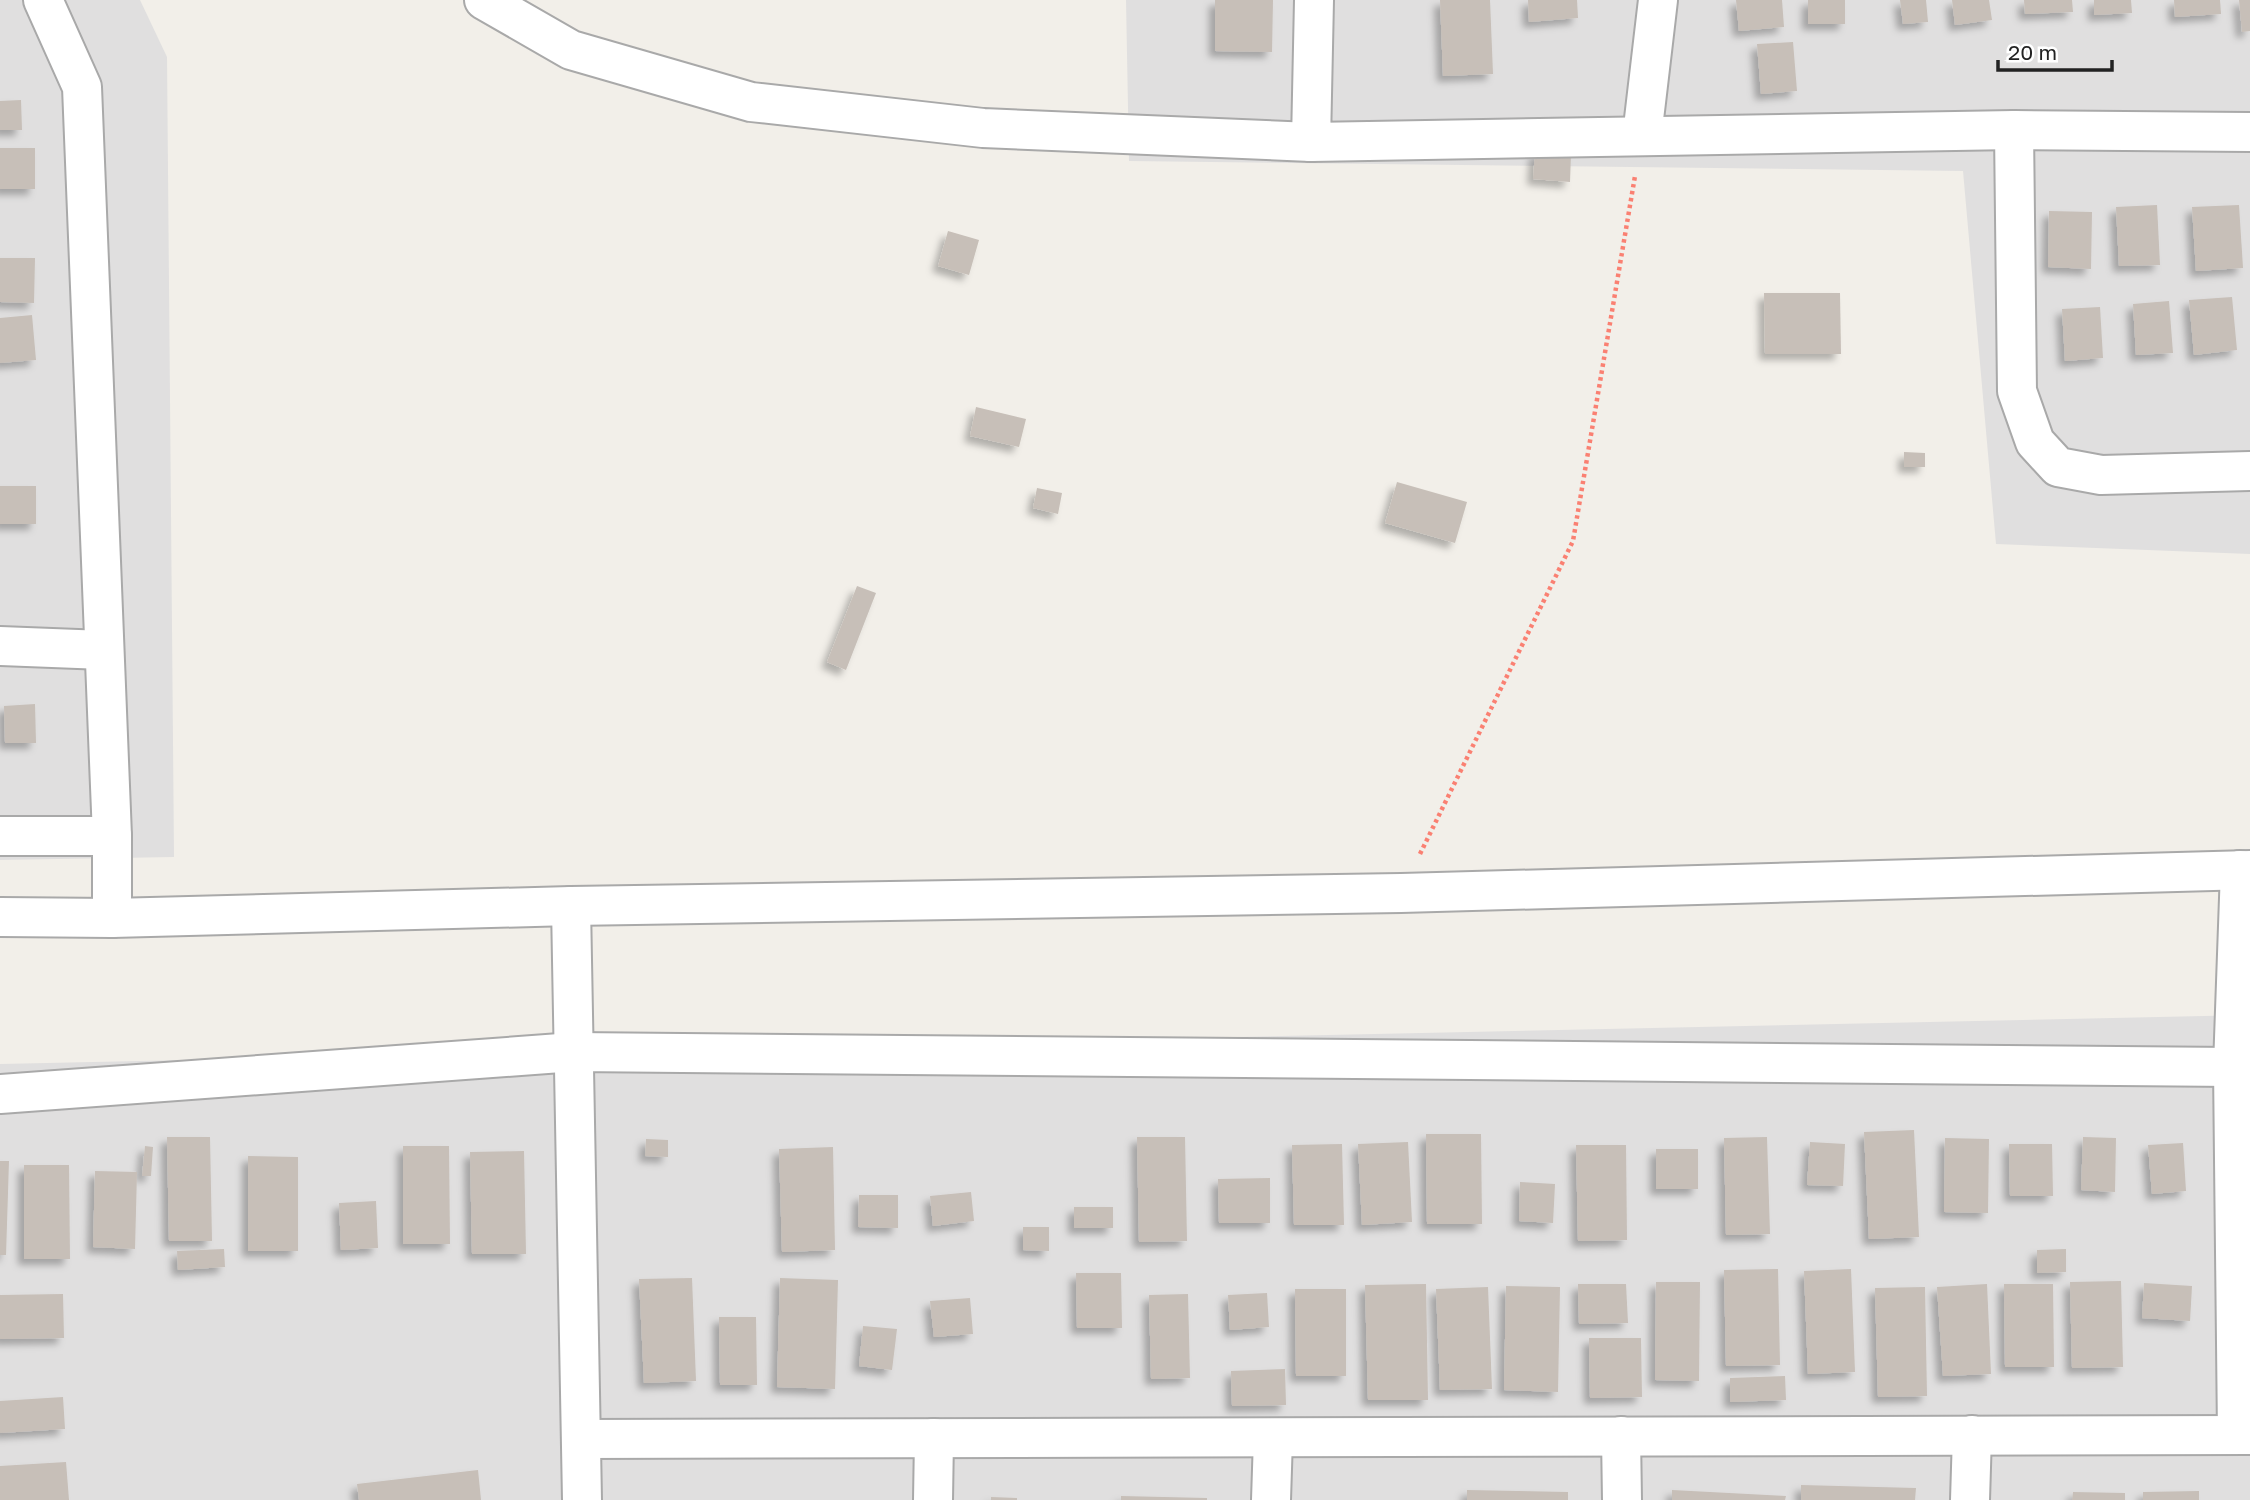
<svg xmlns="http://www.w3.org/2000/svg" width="2250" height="1500" font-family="'Golos Text',sans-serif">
	<defs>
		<filter id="shadow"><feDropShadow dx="-6" dy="6" stdDeviation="3.5" flood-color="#0004"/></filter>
	</defs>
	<rect width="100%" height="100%" fill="#f2efe9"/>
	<!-- residential -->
	<g fill="#e0dfdf">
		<polygon points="0,0 140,0 167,57 174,857 0,860"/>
		<polygon points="1126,0 2250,0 2250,554 1996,544 1963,171 1129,161"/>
		<polygon points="2250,1015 2250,1500 0,1500 0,1064"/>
	</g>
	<!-- building -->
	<g fill="#c7bfb8" filter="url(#shadow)">
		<polygon points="1215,0 1273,0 1272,52 1215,51"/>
		<polygon points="1440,0 1490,0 1493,74 1443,76"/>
		<polygon points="1528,0 1577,0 1578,18 1529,22"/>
		<polygon points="1736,0 1782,0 1784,27 1739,31"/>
		<rect x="1808" y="0" width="37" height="24"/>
		<polygon points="1900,0 1926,0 1928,22 1903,24"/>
		<polygon points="1952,0 1989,0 1992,20 1955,25"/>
		<polygon points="2024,0 2072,0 2073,12 2025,14"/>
		<polygon points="2094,0 2131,0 2132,13 2094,15"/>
		<polygon points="2174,0 2220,0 2221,14 2175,17"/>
		<polygon points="2239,0 2250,0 2250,31 2242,32"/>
		<polygon points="1793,42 1797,91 1761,94 1757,44"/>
		<polygon points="21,100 22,130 0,130 0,101"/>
		<rect x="0" y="148" width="35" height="41"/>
		<polygon points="1535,151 1571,154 1570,182 1533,179"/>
		<polygon points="2157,205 2160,265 2119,266 2116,207"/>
		<polygon points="2239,205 2243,268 2196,271 2192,207"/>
		<polygon points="2049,211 2092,212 2091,269 2048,267"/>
		<polygon points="948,231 979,240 969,275 938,266"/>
		<polygon points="0,258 35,258 34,303 0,302"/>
		<polygon points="1764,293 1840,293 1841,354 1765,354"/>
		<polygon points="2232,297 2237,350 2194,355 2189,300"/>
		<polygon points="2169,301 2173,353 2136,355 2133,304"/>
		<polygon points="2100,307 2103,358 2065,361 2062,309"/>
		<polygon points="32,315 36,360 0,363 0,318"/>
		<polygon points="976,407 1026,419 1019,447 970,436"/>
		<polygon points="1904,452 1925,453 1925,467 1904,467"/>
		<polygon points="1397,482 1467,502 1455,543 1385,523"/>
		<rect x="0" y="486" width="36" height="38"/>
		<polygon points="1037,488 1062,493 1058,514 1033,508"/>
		<polygon points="857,586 876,593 846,670 827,662"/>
		<polygon points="35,704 36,743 5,743 4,706"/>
		<polygon points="1914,1130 1919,1237 1869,1239 1864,1132"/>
		<polygon points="1426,1134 1481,1134 1482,1224 1427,1224"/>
		<polygon points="167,1137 210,1137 212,1241 169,1241"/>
		<polygon points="1137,1137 1185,1137 1187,1241 1139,1242"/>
		<polygon points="1767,1137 1770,1234 1726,1235 1724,1138"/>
		<polygon points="2083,1137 2116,1138 2115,1192 2081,1190"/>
		<polygon points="1945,1138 1989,1139 1988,1213 1944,1212"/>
		<polygon points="646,1139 668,1140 668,1157 645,1156"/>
		<polygon points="1408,1142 1412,1222 1362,1225 1358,1144"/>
		<polygon points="1810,1142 1845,1144 1843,1186 1807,1185"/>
		<polygon points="2183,1143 2186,1191 2152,1194 2148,1145"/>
		<polygon points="1342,1144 1344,1225 1294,1225 1292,1145"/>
		<polygon points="2009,1144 2052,1144 2053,1196 2010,1196"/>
		<polygon points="1576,1145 1626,1145 1627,1240 1578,1241"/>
		<polygon points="145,1146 153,1147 151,1176 142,1176"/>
		<polygon points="403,1146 449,1146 450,1244 403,1244"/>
		<polygon points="833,1147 835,1250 782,1252 779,1149"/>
		<rect x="1656" y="1149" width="42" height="40"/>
		<polygon points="524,1151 526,1254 472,1254 470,1152"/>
		<polygon points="248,1156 298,1157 298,1251 248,1251"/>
		<polygon points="0,1161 9,1161 6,1255 0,1255"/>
		<polygon points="24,1165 69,1165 70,1259 24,1259"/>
		<polygon points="95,1171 137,1172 135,1249 93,1247"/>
		<polygon points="1270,1178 1270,1223 1219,1223 1218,1179"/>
		<polygon points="1520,1182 1555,1184 1553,1223 1519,1221"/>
		<polygon points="971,1192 974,1221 933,1226 930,1196"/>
		<polygon points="859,1195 898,1195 898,1228 858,1227"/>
		<polygon points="376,1201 378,1248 341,1250 339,1203"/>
		<rect x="1074" y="1207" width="39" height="21"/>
		<polygon points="1023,1227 1049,1227 1049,1251 1023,1250"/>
		<polygon points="224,1249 225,1267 178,1270 177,1251"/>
		<polygon points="2066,1249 2066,1272 2037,1273 2037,1250"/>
		<polygon points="1778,1269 1780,1365 1726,1366 1724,1270"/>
		<polygon points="1851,1269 1855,1372 1808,1374 1804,1271"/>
		<polygon points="1076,1273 1121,1273 1122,1328 1077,1328"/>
		<polygon points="692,1278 696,1381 644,1383 639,1279"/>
		<polygon points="780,1278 838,1280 835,1389 777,1387"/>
		<polygon points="2121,1281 2123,1367 2072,1368 2070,1282"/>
		<polygon points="1656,1282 1700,1282 1699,1381 1655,1380"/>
		<polygon points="2144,1283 2192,1286 2190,1321 2142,1318"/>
		<polygon points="1426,1284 1428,1400 1368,1400 1365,1285"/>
		<polygon points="1578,1284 1626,1284 1628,1323 1579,1324"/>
		<polygon points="1987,1284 1991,1374 1943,1376 1937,1287"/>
		<polygon points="2004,1284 2053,1284 2054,1367 2005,1367"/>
		<polygon points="1506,1286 1560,1287 1558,1392 1504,1390"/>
		<polygon points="1488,1287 1492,1389 1440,1390 1436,1289"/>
		<polygon points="1925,1287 1927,1396 1878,1397 1875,1288"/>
		<polygon points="1295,1289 1346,1289 1346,1376 1296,1376"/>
		<polygon points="1267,1293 1269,1327 1230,1330 1228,1295"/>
		<polygon points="63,1294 64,1338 0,1339 0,1295"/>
		<polygon points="1188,1294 1190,1378 1151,1379 1149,1295"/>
		<polygon points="970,1298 973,1334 934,1337 930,1301"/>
		<polygon points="719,1317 756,1317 757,1385 720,1385"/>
		<polygon points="863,1326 897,1329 892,1370 859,1366"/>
		<polygon points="1589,1338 1641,1338 1642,1397 1590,1398"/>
		<polygon points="1285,1369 1286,1405 1232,1406 1231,1371"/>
		<polygon points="1785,1376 1786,1400 1730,1402 1730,1378"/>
		<polygon points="63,1397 65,1429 0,1433 0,1401"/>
		<polygon points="66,1462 69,1500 0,1500 0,1466"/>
		<polygon points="478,1470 481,1500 359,1500 357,1484"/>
		<polygon points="1801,1485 1916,1488 1915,1500 1801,1500"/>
		<polygon points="1467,1490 1568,1492 1568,1500 1467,1500"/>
		<polygon points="1672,1490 1786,1496 1785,1500 1672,1500"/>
		<polygon points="2199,1491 2199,1500 2143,1500 2143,1492"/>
		<polygon points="2073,1492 2125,1493 2125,1500 2072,1500"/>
		<polygon points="1121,1496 1207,1498 1207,1500 1121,1500"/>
		<polygon points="991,1497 1017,1498 1017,1500 991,1500"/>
	</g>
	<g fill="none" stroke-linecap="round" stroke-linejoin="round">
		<!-- minor casing -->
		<g stroke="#a9a9a9" stroke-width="42">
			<g id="minor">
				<polyline points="43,0 82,87 112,836 112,918"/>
				<polyline points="484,0 571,50 751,102 983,128 1311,142"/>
				<polyline points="1314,0 1311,142 2014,130 2250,132"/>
				<polyline points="2014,130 2017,391 2035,442 2058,467 2101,475 2250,471"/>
				<polyline points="1642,136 1658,0"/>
				<polyline points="0,646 104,650"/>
				<polyline points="0,836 112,836"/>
				<polyline points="571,906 582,1500"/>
				<polyline points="0,1094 574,1052 2233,1067"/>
				<polyline points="2237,1434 2233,1067 2240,870"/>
				<polyline points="1621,1436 1622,1500"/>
				<polyline points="581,1439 2250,1435"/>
				<polyline points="933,1500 934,1438"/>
				<polyline points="1271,1500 1273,1438"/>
				<polyline points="1970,1500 1972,1435"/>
			</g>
		</g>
		<!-- tertiary casing -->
		<g stroke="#a9a9a9" stroke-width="42">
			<polyline id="tertiary" points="0,917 112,918 571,906 1401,893 2250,870"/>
		</g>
		<!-- path -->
		<polyline stroke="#fa8072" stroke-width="4.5" stroke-dasharray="3.5 3.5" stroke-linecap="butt" points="1420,854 1573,541 1635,176"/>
		<!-- minor -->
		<use href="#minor" stroke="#fff" stroke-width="38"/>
		<!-- tertiary -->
		<use href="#tertiary" stroke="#fff" stroke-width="38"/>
	</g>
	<!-- scale -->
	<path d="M1998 60v10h114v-10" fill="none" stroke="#222222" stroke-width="3.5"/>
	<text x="2008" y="60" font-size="21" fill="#222222" stroke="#ffffff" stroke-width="5" paint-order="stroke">20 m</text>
</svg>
